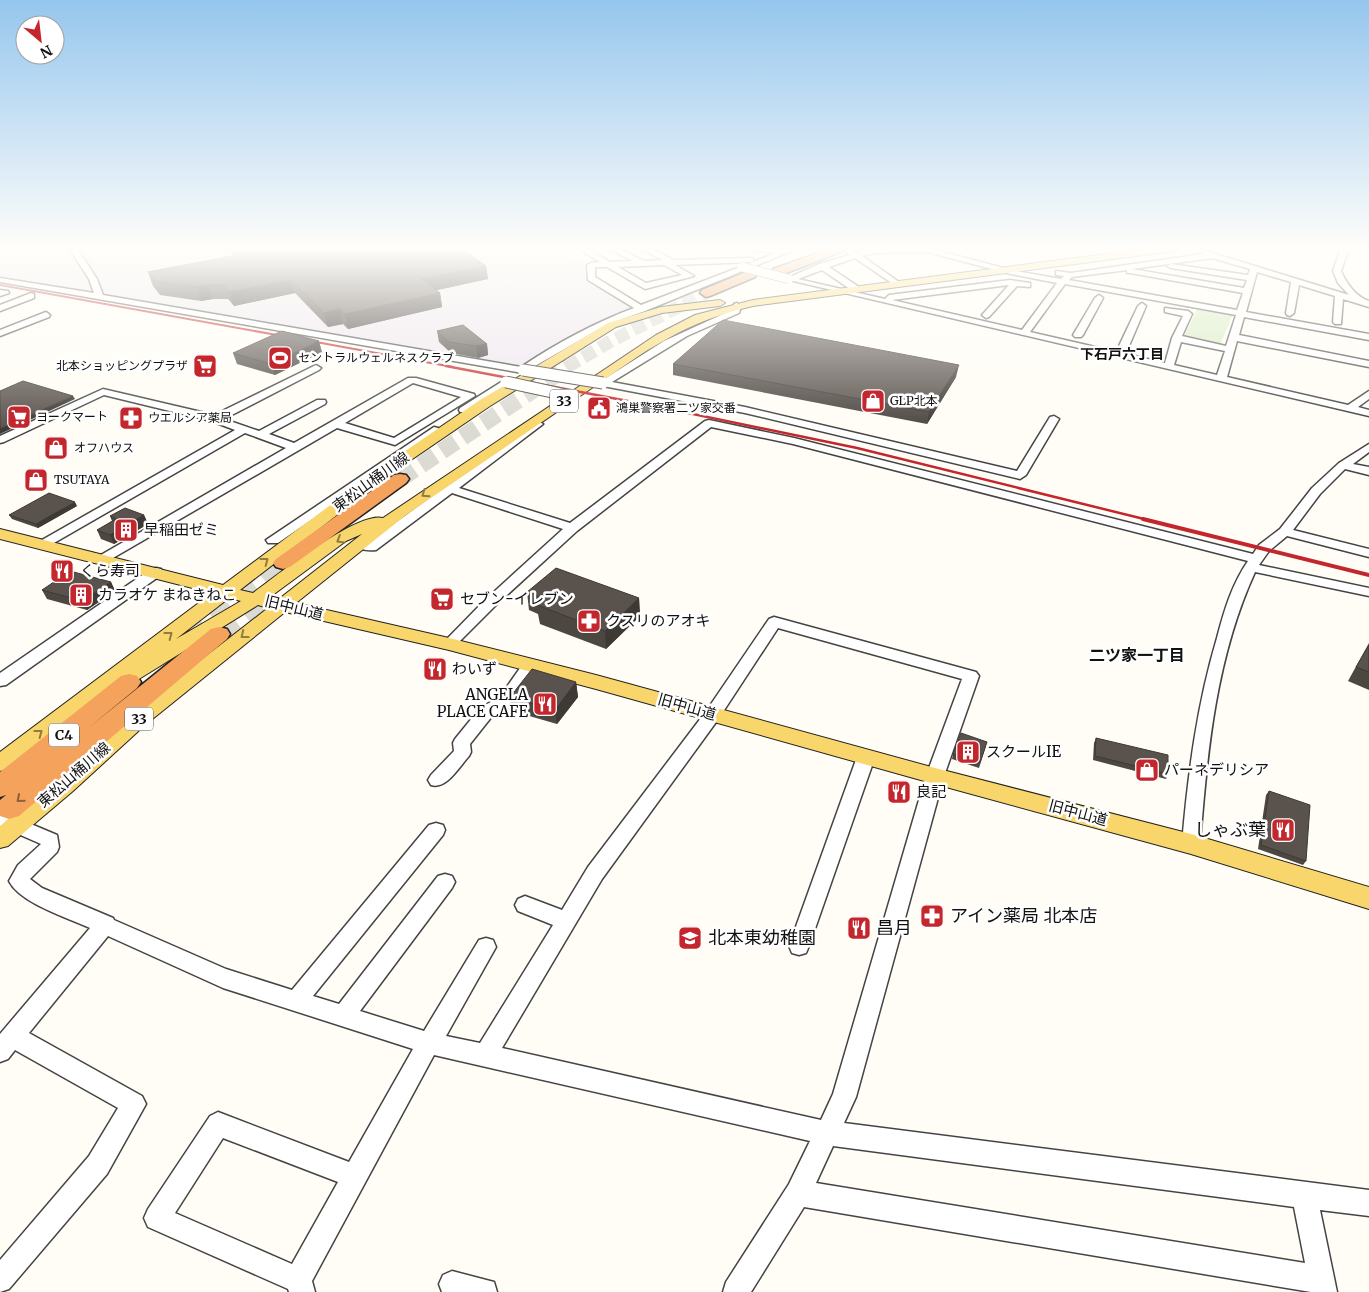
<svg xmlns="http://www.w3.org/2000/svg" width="1369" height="1292" font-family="Merriweather,'Noto Sans JP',serif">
	<rect width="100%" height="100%" fill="#fffdf5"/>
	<!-- industrial -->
	<polygon fill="#eee6ef" points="0,248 560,248 588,265 589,279 638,310 611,318 576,333 523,370 0,278"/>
	<!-- green -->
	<polygon fill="#d5ebbd" points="1198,307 1233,314 1220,345 1184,337"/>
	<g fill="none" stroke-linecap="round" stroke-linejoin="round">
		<!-- highway-tunnel-far2 -->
		<polyline stroke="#dbdad3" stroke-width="13" stroke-dasharray="13 6" stroke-linecap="butt" points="567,367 611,341 706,293"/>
		<!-- highway-tunnel-far1 -->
		<polyline stroke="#dbdad3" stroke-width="17" stroke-dasharray="17 8" stroke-linecap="butt" points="400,479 569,366"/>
		<!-- highway-tunnel -->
		<g stroke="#dbdad3" stroke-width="21" stroke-dasharray="21 11" stroke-linecap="butt">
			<polyline points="219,634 270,594"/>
			<polyline points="187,637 283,563"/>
		</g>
		<!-- minor casing -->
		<g stroke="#444" stroke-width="3">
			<g id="minor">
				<path d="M69,248h8l20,31 6,16 418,72c36,-24 73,-44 113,-59l-46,-28 -1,-15 4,-2 9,-1 -23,-14h10l23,14 23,-1 -26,-13h10l27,13 19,-1 -24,-12h10l25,12 76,-2h3v4l23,-9 -25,-3 -4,-2 37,2 15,-2 -154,63 -37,13 -85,49 -523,-91v-4l94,15 -5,-14zM753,262l-112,43 -46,-28v-10h12l38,22 49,-13 -19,-11zM664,265l18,10 -36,8 -28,-16z"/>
				<path d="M847,248l10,5 12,-5h12v2l47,-2 83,22 50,9 3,-3 -8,-1v-4l15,2 132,-19v-3h3l143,44 -11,-12 -5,-12 8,-23h8l-8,23c5,12 15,26 28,30v6l-26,-8 -2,25h-6l-2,-2 2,-26 -36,-11 -5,28 -4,3 -3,-1 -1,-2 5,-31 -34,-10 -11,40 123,22v6l-125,-23 -5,18 130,26v6l-132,-26 -10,36 121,28 21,-14v8l-11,8 11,3v6l-584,-137 34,-15 31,-9 -6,-5zM927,252l84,22 46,9 -35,47 -130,-30 117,-15 -27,30 4,3 3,-1 28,-31 13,1v-4l-20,-3 -121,15 -4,4 -87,-20 24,-9 31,21h6v-4l-30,-20 26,-9 41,28 4,-2 -1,-2 -37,-26c14,-5 48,-3 65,-4zM1212,258l38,11 -2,6 -77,-11 -4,2 4,2 76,12 -3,8 -112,-19zM1127,270v3h3l113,20 -6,17 -168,-30 3,-3zM1065,284l171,31 -10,31 -44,-10 10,-22 -4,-3 -23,-3v4l18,4 -11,22 -7,25 -135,-31zM1181,342l44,9 -8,24 -43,-10z"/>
				<polygon points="0,290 8,291 9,293 0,296"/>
				<polygon points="31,293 34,294 34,298 0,311 0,305"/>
				<polygon points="1099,295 1103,298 1083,335 1081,337 1075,337 1073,335 1095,298"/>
				<polygon points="737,303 741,306 739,313 687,336 612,382 745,407 1017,471 1050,417 1054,416 1059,419 1026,475 1020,479 745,413 603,386 598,383 664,341 732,310 734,304"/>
				<polygon points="1142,303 1146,306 1129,346 1124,349 1121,348 1119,346 1138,306"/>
				<polygon points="46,312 50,315 49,317 0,336 0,330"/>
				<path d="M316,365l5,3 -2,2 -95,49 35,12 58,-31h8l1,2 -1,2 -56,30 25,9 114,-65h8l58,16 1,2 -80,49 -58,-17 -231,134 -5,1 -7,-4 192,-111 -41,-15 -198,114 -5,1 -7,-4 200,-114 -24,-9 -107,-26 -100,47 -4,1v-7l103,-47 111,26zM413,383l48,14 -67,41 -49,-15z"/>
				<polygon points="506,379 510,380 510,384 468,412 460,412 459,410 460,408"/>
				<path d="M709,420l85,18 459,116 6,-9 21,-16 32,-41 27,-25 30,-19v8l-16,12 16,3v8l-24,-6 -25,25 -27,36 76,19v8l-82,-21 -18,15 -10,14 110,23v8l-114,-24c-39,85 -48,180 -55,272l-2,5 -7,3 -7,-3 -2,-5c6,-70 15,-139 35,-206 7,-27 15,-54 31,-77l-455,-117 -82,-17 -134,104 -82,75 -41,41h-10l-2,-3 43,-44 78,-71 -111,-36 -76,57c-7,1 -18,0 -22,-6l7,-4 8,2 165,-120 4,-1 5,3 -84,64 111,35 135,-102z"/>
				<polygon points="434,427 438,428 440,430 438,432 278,543 268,543 266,540"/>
				<polygon points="156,568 161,569 163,572 161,575 6,685 0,686 0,673 151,569"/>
				<path d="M774,617l202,55 3,4 -35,100 -88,321 -12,26 525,67v26l-49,-6 17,82h-26l-507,-85 -53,85h-28l3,-10 63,-98 21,-43 -376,-86 -122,226 3,11h-26l-1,-3 -140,-62 -4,-9 4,-9 62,-93 8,-4 131,50 64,-113 -190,-61 -115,-52 -79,97 113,63 4,8 -39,70 -98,115 -9,3v-32l89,-104 29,-48 -103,-58 -7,9 -8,3v-28l90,-106c-22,-10 -70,-25 -81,-47l9,-16 23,-21 -41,-18v-15l57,24 2,12 -2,5 -27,27 12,9 71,30 1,2 112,49 66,21 137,-165 7,-2 7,2 2,5 -2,5 -130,161 26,8 99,-128 7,-2 7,2 3,6 -3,6 -92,123 64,20 55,-91 7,-2 7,2 3,7 -50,89 34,7 73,-118 -35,-14 -3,-6 3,-6 7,-3 37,14 26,-43 119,-157 62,-91zM778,628l184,51 -36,97 -93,318 -12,26 -319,-72 100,-169 117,-161zM223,1138l115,44 -46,82 -117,-51zM833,1146l461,61 11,56 -489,-80z"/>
				<path d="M530,660l5,1 3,4 -27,41 -18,9 -23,29 1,8 -2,4c-10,11 -23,34 -38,29l-3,-5 3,-5 23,-24 -1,-8 2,-4 26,-32 18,-9 26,-37z"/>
				<polygon points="866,751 872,753 875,757 809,946 806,953 799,955 792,953 789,946 857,757 860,753"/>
				<polygon points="452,1271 494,1282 497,1292 442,1292 439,1284 443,1275"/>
			</g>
		</g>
		<!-- major casing -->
		<g stroke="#222" stroke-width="2">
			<path id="major" d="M1152,248h28l-5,3 -422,55c-44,10 -75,25 -113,49l-234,160 -110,88 153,35 147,37 339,93 256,66 178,53v22l-178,-55 -256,-70 -339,-95 -147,-39 -164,-38 -140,113 -72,66 -65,55 -8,2v-22l131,-111 137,-107 -10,-3 -119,74 -7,2 -7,-3 -117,91 -8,2v-19l212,-159 -212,-54v-10l223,56 153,-114 104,-71 128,-77 53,-16 59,-7 5,3 -5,3 -58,7 -46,14 -126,79 -104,71 -146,113 13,3c23,-17 104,-82 130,-75l273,-183 39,-20 58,-15zM362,534l-83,65 -9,-2 76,-56zM229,598l12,3 -65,38z"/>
		</g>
		<!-- highway casing -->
		<g stroke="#222" stroke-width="3">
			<g id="highway">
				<polygon points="832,248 841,248 843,250 841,252 781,275 773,275 771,272 773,269"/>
				<polygon points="751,270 755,271 757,274 755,277 710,296 706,297 700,293 702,290"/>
				<polygon points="400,474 406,475 409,479 406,483 290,567 283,569 276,567 273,563 276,559 394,475"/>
				<polygon points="219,627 227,629 230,634 227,639 19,816 9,819 0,816 0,800 6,795 0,797 0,772 121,676 129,674 137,676 141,682 137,688 87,729 211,629"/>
			</g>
		</g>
		<!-- minor -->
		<use href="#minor" fill="#fff" fill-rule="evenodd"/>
		<!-- major -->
		<use href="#major" fill="#f9d66b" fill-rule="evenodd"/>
		<!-- highway -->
		<use href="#highway" fill="#f5a25d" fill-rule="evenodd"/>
		<!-- rail-far2 -->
		<g stroke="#c4262e" stroke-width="2">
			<polyline points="0,285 288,337"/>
			<polyline points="305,340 453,367"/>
		</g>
		<!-- rail-far1 -->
		<polyline stroke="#c4262e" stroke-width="2.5" points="446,366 664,408 857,448 1148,520"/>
		<!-- rail -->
		<polyline stroke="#c4262e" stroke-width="4" points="1143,519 1369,575"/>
		<!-- minor-bridge-far1 casing -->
		<g stroke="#444" stroke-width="10" stroke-linecap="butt">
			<polyline id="minor-bridge-far1" points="742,267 789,279"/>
		</g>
		<!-- minor-bridge casing -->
		<g stroke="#444" stroke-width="13" stroke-linecap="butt">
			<g id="minor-bridge">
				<polyline points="523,370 603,383"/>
				<polyline points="506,382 575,397"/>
			</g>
		</g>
		<!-- minor-bridge-far1 -->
		<use href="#minor-bridge-far1" stroke="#fff" stroke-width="9"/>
		<!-- minor-bridge -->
		<use href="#minor-bridge" stroke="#fff" stroke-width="11"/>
	</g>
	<!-- wall -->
	<g fill="#4d4742">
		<polygon points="230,248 460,248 486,266 488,279 436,290 440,293 442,307 348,329 343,324 328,327 295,293 234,306 228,299 213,299 201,301 160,295 153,286 148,272 235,256 230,251"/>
		<polygon points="437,331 487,344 488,355 478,358 451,353 439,342"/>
		<polygon points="322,352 275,375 237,364 233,353"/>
		<polygon points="673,364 956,377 927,424 673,375"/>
		<polygon points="77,506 38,528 12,519 9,515"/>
		<polygon points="144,515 148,524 114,544 101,539 97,530 112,521 110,516"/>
		<polygon points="111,582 115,591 87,610 47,599 42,590"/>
		<polygon points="527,592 639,598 640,616 606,649 540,624 538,614 529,610"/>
		<polygon points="1369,643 1369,690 1348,681"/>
		<polygon points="576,682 578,697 557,724 512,711 510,697"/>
		<polygon points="1096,738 1168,774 1166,779 1093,760 1094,743"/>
		<polygon points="987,742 979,768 952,759 953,754"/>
		<polygon points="1269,791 1306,861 1303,865 1258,849 1266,795"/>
	</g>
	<!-- shaded-wall -->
	<g fill="#3f3936">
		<polygon points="486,266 488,279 424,293 421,279"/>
		<polygon points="291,280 295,293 234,306 229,292"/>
		<polygon points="208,285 213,299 201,301 197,287"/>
		<polygon points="440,293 442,307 348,329 345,314"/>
		<polygon points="340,309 343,324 328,327 324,313"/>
		<polygon points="319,341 322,352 275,375 271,364"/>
		<polygon points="487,344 488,355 478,358 476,346"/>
		<polygon points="959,365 956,377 927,424 929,412"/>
		<polygon points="73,396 75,399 0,434 0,429"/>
		<polygon points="75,502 77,506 38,528 36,524"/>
		<polygon points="144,515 148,524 114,544 110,535"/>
		<polygon points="111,582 115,591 87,610 82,601"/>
		<polygon points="639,598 640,616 606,649 605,631"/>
		<polygon points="576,682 578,697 557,724 555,710"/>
	</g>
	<!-- building -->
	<g fill="#5a524d" stroke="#3f3936">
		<polygon points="236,248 460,248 486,266 421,279 440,293 345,314 340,309 324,313 291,280 229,292 224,285 208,285 197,287 155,281 148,272 242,254"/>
		<polygon points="723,320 959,365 929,412 673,364"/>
		<polygon points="463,325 487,344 476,346 449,342 437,331"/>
		<polygon points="282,331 319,341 271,364 233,353"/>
		<polygon points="23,381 73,396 0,429 0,391"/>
		<polygon points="49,493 75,502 36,524 9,515"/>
		<polygon points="125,508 144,515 110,535 97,530 116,519 110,516"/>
		<polygon points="556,568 639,598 605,631 537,605 544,599 527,592"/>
		<polygon points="70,571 111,582 82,601 42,590"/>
		<polygon points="1369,645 1369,672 1356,667"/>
		<polygon points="532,669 576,682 555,710 510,697"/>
		<polygon points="961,733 987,742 980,763 953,754"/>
		<polygon points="1096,738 1168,755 1168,774 1095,756"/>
		<polygon points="1269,791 1310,805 1306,861 1261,845"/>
	</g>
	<!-- one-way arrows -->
	<defs><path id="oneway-chevron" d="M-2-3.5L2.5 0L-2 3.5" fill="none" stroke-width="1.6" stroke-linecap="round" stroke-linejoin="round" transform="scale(1.25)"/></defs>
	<g stroke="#917d42">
		<use href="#oneway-chevron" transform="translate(425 494) rotate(146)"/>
		<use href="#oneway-chevron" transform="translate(340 540) rotate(149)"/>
		<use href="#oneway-chevron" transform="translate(265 561) rotate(-37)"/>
		<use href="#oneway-chevron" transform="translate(169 635) rotate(-37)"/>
		<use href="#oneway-chevron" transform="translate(244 635) rotate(142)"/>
		<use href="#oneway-chevron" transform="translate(39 733) rotate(-37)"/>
	</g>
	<use stroke="#8e613b" href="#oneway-chevron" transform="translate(20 799) rotate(140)"/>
	<!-- sky -->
	<linearGradient id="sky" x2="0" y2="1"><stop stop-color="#95c6ee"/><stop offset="0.58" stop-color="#fffefa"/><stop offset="1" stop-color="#fffefa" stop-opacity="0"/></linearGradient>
	<rect width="1369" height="429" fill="url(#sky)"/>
	<!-- icons -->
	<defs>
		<g id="stadium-square" transform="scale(1.25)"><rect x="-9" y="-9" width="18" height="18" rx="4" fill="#c4262e" stroke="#fff"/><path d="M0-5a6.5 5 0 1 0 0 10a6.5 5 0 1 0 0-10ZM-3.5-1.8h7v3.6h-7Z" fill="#fff"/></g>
		<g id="supermarket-square" transform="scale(1.25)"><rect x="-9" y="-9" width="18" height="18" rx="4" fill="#c4262e" stroke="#fff"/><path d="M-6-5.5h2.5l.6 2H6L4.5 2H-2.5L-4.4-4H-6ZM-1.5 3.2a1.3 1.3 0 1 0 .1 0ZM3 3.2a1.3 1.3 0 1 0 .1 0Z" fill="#fff"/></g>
		<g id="shop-square" transform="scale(1.25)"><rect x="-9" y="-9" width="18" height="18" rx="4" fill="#c4262e" stroke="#fff"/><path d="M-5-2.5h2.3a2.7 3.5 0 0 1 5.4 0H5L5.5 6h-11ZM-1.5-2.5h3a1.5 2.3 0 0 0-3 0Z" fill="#fff"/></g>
		<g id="civic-square" transform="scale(1.25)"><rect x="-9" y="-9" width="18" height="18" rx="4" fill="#c4262e" stroke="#fff"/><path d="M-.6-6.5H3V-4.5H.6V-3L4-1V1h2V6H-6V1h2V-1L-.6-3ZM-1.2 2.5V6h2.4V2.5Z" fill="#fff"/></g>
		<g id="pharmacy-square" transform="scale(1.25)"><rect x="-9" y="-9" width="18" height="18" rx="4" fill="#c4262e" stroke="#fff"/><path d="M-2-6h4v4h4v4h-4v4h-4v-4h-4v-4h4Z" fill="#fff"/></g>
		<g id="building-square" transform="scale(1.25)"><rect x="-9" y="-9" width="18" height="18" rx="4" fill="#c4262e" stroke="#fff"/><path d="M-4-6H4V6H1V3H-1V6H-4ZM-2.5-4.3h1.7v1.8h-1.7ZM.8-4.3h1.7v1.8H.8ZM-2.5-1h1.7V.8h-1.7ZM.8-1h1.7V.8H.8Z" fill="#fff"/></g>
		<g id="restaurant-square" transform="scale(1.25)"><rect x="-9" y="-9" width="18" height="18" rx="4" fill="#c4262e" stroke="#fff"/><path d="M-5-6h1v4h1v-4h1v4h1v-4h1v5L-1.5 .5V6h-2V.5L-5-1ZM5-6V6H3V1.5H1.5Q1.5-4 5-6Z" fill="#fff"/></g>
		<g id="school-square" transform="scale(1.25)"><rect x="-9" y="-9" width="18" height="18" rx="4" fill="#c4262e" stroke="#fff"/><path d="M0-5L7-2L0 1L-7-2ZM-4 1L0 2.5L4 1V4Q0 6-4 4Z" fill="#fff"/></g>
	</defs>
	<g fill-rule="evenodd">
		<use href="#stadium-square" x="280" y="358"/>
		<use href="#supermarket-square" x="205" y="366"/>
		<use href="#shop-square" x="873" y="401"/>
		<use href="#civic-square" x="599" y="408"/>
		<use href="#supermarket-square" x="19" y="417"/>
		<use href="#pharmacy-square" x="131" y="418"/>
		<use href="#shop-square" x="56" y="448"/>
		<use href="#shop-square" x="36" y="480"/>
		<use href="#building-square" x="126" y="530"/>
		<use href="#restaurant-square" x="62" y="571"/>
		<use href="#building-square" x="81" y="595"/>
		<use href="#supermarket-square" x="442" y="599"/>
		<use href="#pharmacy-square" x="589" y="621"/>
		<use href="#restaurant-square" x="435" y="669"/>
		<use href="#restaurant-square" x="545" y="704"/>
		<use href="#building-square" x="968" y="752"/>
		<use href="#shop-square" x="1147" y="770"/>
		<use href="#restaurant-square" x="899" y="792"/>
		<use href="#restaurant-square" x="1283" y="830"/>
		<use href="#pharmacy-square" x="932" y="916"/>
		<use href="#restaurant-square" x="859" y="928"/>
		<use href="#school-square" x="690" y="938"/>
	</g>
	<g text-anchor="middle" stroke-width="5" stroke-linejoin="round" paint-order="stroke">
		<!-- far-poi labels -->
		<g font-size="12" fill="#111" stroke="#fff" text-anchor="start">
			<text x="298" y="362">セントラルウェルネスクラブ</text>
			<text x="188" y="370" text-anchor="end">北本ショッピングプラザ</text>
			<text x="890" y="405">GLP北本</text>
			<text x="616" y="412">鴻巣警察署二ツ家交番</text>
			<text x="36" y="421">ヨークマート</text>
			<text x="148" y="422">ウエルシア薬局</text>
			<text x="74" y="452">オフハウス</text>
			<text x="54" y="484">TSUTAYA</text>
		</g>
		<!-- far-neighbourhood labels -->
		<g font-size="14" font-weight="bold" fill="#111" stroke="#fff">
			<text x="1122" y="359">下石戸六丁目</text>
		</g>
		<!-- shield labels -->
		<g fill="#fff" stroke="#585858" stroke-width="1">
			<rect x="550" y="389.5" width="28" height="23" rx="4"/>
			<rect x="125" y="707.5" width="28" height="23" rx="4"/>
			<rect x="49" y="723.5" width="30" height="23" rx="4"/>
		</g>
		<g font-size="14" font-weight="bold" fill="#111">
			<text x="564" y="406">33</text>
			<text x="139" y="724">33</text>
			<text x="64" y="740">C4</text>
		</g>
		<!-- street labels -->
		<g font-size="15" fill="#111" stroke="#fff">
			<text transform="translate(371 482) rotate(-36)" y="5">東松山桶川線</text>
			<text transform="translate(294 608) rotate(14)" y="5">旧中山道</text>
			<text transform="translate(687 707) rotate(16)" y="5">旧中山道</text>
			<text transform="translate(74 775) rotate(-41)" y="5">東松山桶川線</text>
			<text transform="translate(1078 813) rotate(15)" y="5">旧中山道</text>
		</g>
		<!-- poi labels -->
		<g font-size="15" fill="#111" stroke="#fff" text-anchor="start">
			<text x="144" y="535">早稲田ゼミ</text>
			<text x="80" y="576">くら寿司</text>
			<text x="98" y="600">カラオケ まねきねこ</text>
			<text x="460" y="604">セブン-イレブン</text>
			<text x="606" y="626">クスリのアオキ</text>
			<text x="452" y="674">わいず</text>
			<text x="528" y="700" text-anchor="end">ANGELA<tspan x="528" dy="17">PLACE CAFE</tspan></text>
			<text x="986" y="757">スクールIE</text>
			<text x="1164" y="775">パーネデリシア</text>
			<text x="916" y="797">良記</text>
		</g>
		<!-- neighbourhood labels -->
		<g font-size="16" font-weight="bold" fill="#111" stroke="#fff">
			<text x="1137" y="661">二ツ家一丁目</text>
		</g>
		<!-- near-poi labels -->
		<g font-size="18" fill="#111" stroke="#fff" text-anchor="start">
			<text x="1266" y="836" text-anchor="end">しゃぶ葉</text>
			<text x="950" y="922">アイン薬局 北本店</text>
			<text x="876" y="934">昌月</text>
			<text x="708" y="944">北本東幼稚園</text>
		</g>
	</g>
	<!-- north arrow -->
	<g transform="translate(40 40) rotate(152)"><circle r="24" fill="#ffffff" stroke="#a0a0a0"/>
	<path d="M0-4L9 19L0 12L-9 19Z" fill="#c4262e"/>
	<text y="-8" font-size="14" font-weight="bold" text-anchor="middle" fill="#111111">N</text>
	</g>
</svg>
